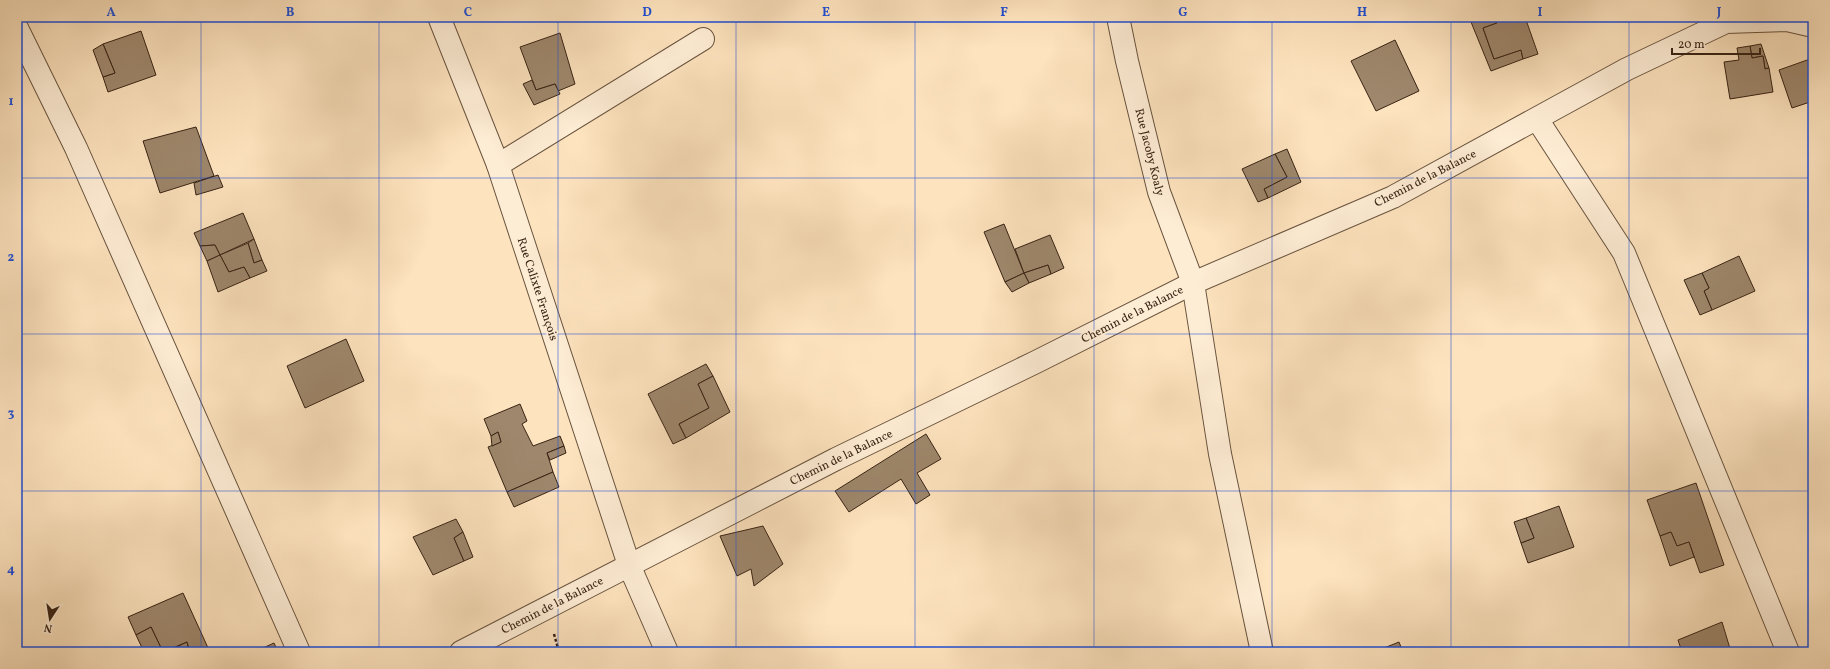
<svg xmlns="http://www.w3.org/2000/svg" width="1830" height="669" font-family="Vollkorn,serif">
	<rect width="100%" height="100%" fill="#fde3be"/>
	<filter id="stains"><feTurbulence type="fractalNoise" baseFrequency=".005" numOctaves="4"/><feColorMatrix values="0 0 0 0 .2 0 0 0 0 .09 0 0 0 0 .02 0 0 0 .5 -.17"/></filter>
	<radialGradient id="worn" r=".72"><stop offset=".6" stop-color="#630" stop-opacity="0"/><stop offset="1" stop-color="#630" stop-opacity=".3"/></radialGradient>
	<!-- building -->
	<g fill="#9e876c" stroke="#382314">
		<polygon points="1483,17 1495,17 1497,23 1483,28 1494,59 1521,50 1523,59 1491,71 1471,22"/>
		<polygon points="1495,17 1525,17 1538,54 1523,59 1521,50 1494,59 1483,28 1497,23"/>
		<polygon points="141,31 156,75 108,92 103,77 115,73 103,44"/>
		<polygon points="560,33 575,84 558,91 555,84 536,90 520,47"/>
		<polygon points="1395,40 1419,91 1376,111 1351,61"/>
		<polygon points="103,44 115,73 103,77 93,50"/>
		<polygon points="1761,44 1769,68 1765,69 1763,56 1752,58 1750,46"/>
		<polygon points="1750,46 1752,58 1763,56 1765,69 1769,68 1773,92 1730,99 1724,62 1739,60 1737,48"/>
		<polygon points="1810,59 1813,69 1813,101 1792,108 1779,70"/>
		<polygon points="532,80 536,90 555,84 560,94 534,105 523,84"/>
		<polygon points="196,127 214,176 160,193 143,141"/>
		<polygon points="1287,149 1301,182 1268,198 1264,189 1287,177 1275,154"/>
		<polygon points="1275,154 1287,177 1264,189 1268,198 1258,202 1242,169"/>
		<polygon points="218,175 223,187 196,195 194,183"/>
		<polygon points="243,213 254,239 220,255 215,245 200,246 194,233"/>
		<polygon points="1004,224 1024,273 1005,282 984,232"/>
		<polygon points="1050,235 1064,268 1051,274 1048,265 1024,273 1015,249"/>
		<polygon points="254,239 262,260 254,263 248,243"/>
		<polygon points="248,243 254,263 262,260 267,271 250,278 244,267 229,272 220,255"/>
		<polygon points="215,245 220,255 207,261 200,246"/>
		<polygon points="220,255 229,272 244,267 250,278 218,292 207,261"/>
		<polygon points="1739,256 1755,291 1712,310 1704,291 1709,288 1702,273"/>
		<polygon points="1048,265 1051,274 1029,283 1024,273"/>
		<polygon points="1024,273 1029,283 1012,292 1005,282"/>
		<polygon points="1702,273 1709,288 1704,291 1712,310 1700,315 1684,280"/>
		<polygon points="346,339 364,381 305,408 287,366"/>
		<polygon points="706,364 713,376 698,384 709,408 679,424 686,438 673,444 648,394"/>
		<polygon points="713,376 730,412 686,438 679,424 709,408 698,384"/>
		<polygon points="520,404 527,421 522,424 533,446 560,436 564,446 547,453 553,472 507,492 488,447 501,442 498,432 491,436 484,419"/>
		<polygon points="498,432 501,442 492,446 491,436"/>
		<polygon points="926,434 941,459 917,473 930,495 916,504 901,479 849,512 835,491"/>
		<polygon points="564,446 566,453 550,460 547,453"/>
		<polygon points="553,472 559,487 514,507 507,492"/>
		<polygon points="1696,483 1724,565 1700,573 1689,542 1677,546 1671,532 1660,536 1647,500"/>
		<polygon points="1559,506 1574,547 1528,563 1521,543 1534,538 1526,518"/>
		<polygon points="1526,518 1534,538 1521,543 1514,522"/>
		<polygon points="456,519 463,532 454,538 464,561 433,575 413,537"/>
		<polygon points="763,526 783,564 754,586 751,569 737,576 720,536"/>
		<polygon points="463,532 473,557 464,561 454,538"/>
		<polygon points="1671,532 1677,546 1689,542 1694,557 1670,566 1660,536"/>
		<polygon points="183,593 209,650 204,652 190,652 187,642 163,652 151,627 136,635 128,617"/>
		<polygon points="1722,622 1731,652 1682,652 1678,640"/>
		<polygon points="151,627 163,652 144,652 136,635"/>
		<polygon points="187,642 189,652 166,652"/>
		<polygon points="1399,642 1403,652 1374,652"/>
		<polygon points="274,643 278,652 254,652"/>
	</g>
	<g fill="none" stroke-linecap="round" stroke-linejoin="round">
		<!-- minor casing -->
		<g stroke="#69533e" stroke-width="24">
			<g id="minor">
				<polyline points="439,17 498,165 629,565 667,652"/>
				<polyline points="1118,17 1127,61 1159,192 1193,283 1220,454 1262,652"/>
				<polyline points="17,28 76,148 299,652"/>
				<polyline points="1537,119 1624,253 1788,652"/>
				<polyline points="498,165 703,39"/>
				<polyline points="461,652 836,459 1036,362 1193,283 1393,197 1627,69 1726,22 1787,20 1813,26"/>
			</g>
		</g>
		<!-- path -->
		<polyline stroke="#382314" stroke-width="2.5" stroke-dasharray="3 2" stroke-linecap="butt" points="554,634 559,652"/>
		<!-- minor -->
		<use href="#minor" stroke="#feedd5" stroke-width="22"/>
	</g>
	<!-- grid -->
	<path fill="none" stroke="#1d4ed8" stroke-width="1" stroke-opacity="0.55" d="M201,17v635M379,17v635M558,17v635M736,17v635M915,17v635M1094,17v635M1272,17v635M1451,17v635M1629,17v635M17,178h1796M17,334h1796M17,491h1796"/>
	<g text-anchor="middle" stroke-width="4" stroke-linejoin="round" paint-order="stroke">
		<!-- street labels -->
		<g font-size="12" fill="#382314" stroke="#feedd5">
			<text transform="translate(1150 152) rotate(76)" y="4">Rue Jacoby Koaly</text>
			<text transform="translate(1425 178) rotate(-27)" y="4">Chemin de la Balance</text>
			<text transform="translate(538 289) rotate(72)" y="4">Rue Calixte François</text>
			<text transform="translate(1132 314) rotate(-27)" y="4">Chemin de la Balance</text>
			<text transform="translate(841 457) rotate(-26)" y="4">Chemin de la Balance</text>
			<text transform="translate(552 605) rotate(-27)" y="4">Chemin de la Balance</text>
		</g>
	</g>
	<!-- margin -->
	<rect width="1830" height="669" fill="none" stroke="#fde3be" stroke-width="44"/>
	<!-- north arrow -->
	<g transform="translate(50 619) rotate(192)" stroke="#feedd5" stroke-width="3" paint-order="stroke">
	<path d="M0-3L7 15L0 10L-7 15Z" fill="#382314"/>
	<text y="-6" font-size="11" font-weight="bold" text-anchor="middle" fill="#382314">N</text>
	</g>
	<!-- scale -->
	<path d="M1672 48v6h88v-6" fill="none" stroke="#382314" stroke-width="2"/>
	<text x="1678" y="48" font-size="12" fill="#382314" stroke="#feedd5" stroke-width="3" paint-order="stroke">20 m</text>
	<rect x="22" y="22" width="1786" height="625" fill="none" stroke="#1d4ed8" stroke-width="1.5"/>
	<g font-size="13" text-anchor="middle" font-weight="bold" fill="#1d4ed8">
		<text x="111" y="16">A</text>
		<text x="290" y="16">B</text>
		<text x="468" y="16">C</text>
		<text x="647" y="16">D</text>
		<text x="826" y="16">E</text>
		<text x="1004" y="16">F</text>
		<text x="1183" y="16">G</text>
		<text x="1362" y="16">H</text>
		<text x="1540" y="16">I</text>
		<text x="1719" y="16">J</text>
		<text x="11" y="105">1</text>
		<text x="11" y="261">2</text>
		<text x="11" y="417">3</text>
		<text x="11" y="573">4</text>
	</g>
	<rect width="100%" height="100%" filter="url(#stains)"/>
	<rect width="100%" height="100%" fill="url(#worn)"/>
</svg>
